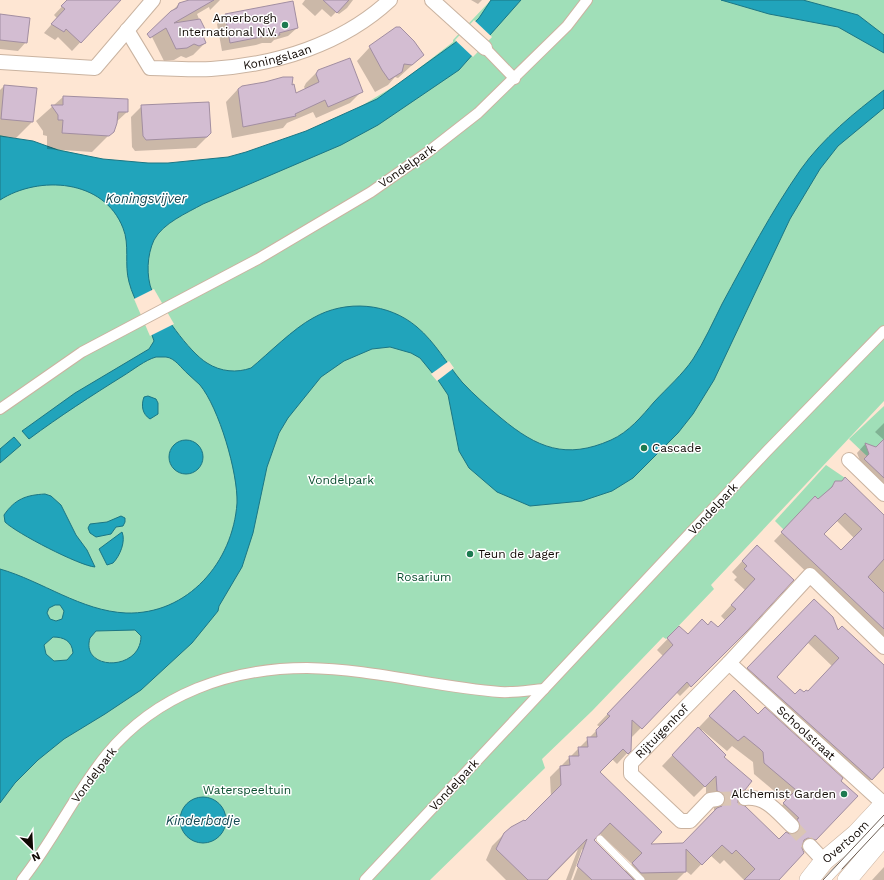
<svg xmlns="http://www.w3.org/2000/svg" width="884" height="880" font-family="'Work Sans',sans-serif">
	<rect width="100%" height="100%" fill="#fee6d3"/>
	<!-- green -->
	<g fill="#a0dfb8">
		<polygon points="491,0 884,0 884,401 711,585 714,589 666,639 663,637 592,711 542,759 545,768 430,880 0,880 0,135 103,160 167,164 222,159 242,155 306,132 353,111 401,82 453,42 453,40"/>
		<polygon points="884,406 884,444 870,459 849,439"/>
		<polygon points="826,465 848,480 824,505 787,533 775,521"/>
	</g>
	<!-- water -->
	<g fill="#21a4bb" stroke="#1c7684" fill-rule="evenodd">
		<path d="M491,0h30l-62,70 -81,55 -37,20 -138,59c-16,9 -40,19 -49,36 -7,15 -8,36 -2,51 8,20 37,61 55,72 14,9 30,10 44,5 17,-14 43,-40 62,-50 33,-19 76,-15 104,9 18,15 30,37 45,55 12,13 26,25 39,36 36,30 65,42 110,22 18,-8 31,-24 43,-38 13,-14 29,-28 39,-43 11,-17 20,-37 29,-55 25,-46 49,-92 79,-135 22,-31 53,-56 83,-79v18l-46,38 -18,23 -30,50 -76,161 -21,34 -15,19 -45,45 -21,13 -30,10 -52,5 -33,-14 -28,-24 -10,-17 -11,-56 -10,-15 -18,-22 -9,-5 -21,-6 -18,2 -28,12 -23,16 -33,41 -9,15 -12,34 -14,66 -11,34 -23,39 -1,5 -26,32 -51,47 -36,24 -41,25 -26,21 -23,23 -15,20v-234c42,12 81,42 126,44 62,2 107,-51 111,-110 1,-30 -18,-95 -37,-118 -4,-4 -8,-7 -12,-11 -7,-6 -13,-16 -22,-17 -3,0 -7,0 -10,0 -11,3 -23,13 -33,19 -32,20 -63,40 -94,63l-7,-8 53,-38 74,-44 5,-8c-6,-20 -20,-39 -25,-59 -5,-18 1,-37 -6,-54 -19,-49 -84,-53 -123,-28v-64l33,5 25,9 45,9 45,4h20l60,-6 18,-5 60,-21 71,-32 79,-57 23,-24zM55,605h5l4,6 -2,8 -6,2 -6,-2 -3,-6 2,-5zM135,630l6,6c0,36 -61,35 -51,2l6,-7zM53,637c11,0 19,4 20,16l-6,7 -13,1 -8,-7 -2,-9z"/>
		<polygon points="721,0 803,0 858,15 884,35 884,53 838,27 769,14"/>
		<path d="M148,396l8,3 2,4v11l-8,5c-8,-5 -9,-14 -6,-22z"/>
		<polygon points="14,437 21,445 0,463 0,449"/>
		<circle cx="186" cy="457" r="17"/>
		<path d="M45,494l6,2 10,9 15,30 11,15 8,17c-15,-1 -79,-34 -90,-45l-1,-7c11,-16 22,-20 41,-21z"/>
		<polygon points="121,516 125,518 125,522 123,526 116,527 111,534 96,537 90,533 88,528 90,524 107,522"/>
		<path d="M122,532c4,9 -2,24 -9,31l-6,2 -8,-16z"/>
		<circle cx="203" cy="820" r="23"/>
	</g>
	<!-- pier -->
	<g fill="#fee6d3">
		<polygon points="474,20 492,37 473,57 455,40"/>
		<polygon points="154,289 174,324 150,336 134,299"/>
		<polygon points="449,361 454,368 437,381 431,374"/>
	</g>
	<!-- shadow -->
	<g fill="#0003" fill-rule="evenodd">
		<polygon points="68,0 120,0 72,51 58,37 55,40 44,33 57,18 54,15"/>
		<polygon points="189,0 220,0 210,10 209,7 197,14 203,29 200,32 205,43 193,55 186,58 181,56 174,60 164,61 150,33 179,4"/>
		<polygon points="305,0 353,0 347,8 339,14 336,12 331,17 322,9 315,16 302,4"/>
		<polygon points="471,0 482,0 478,4"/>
		<polygon points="0,15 26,42 18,51 0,49"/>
		<polygon points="226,15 297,28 288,36 274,40 271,43 262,43 256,45 222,51 217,24"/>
		<polygon points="370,47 423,55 398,78 395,77 388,85 375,92 357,61"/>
		<polygon points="318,71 361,92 350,103 316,118 313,112 287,123 283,128 232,138 226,102 238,89 291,86 295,94 306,90 304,87 306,83"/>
		<polygon points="4,86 32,122 16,138 0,136 0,90"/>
		<polygon points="63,97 127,112 114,124 113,131 92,152 47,149 47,136 43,135 43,131 36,121"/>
		<polygon points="142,106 207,137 196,148 135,151 132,147 131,117"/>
		<polygon points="884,423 884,495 861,463 857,453 865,444 876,448 884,440 875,432"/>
		<path d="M836,482l48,34v130l-110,-105 41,-43 3,3zM836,520l18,18 -13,13 -18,-17z"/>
		<path d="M746,557l46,23 -45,49 -67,67 -4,-4 -46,47v11l-13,14 -5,-5 -13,13 49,73 35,-1 31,-33v-6l-8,-4v-16l-12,12 -32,-31 61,-64 35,13 7,-7 51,132 -11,10 -4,-1 -24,31h-33l-20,-20 -4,4 -10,-9 -19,20 -5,-4 -9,9h-104l11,-29 -2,-2 -11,31h-5l12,-31 -30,31h-42l-20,-20 6,-14 19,-19 14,-4 26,-26 -1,-20 50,-50 -3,-2 66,-69 -6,-6 22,-23 8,9 21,-10 10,3 8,-8 -5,-5 24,-26 -11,-10 3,-3 -5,-5zM702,730l25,21 5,-5 17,13 4,3 1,12 32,27 -12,13 14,20 -9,6 -42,-37v-7l7,-7 -22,-32 -21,-26zM599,833l33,31 -8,8 -31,-32z"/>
		<path d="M814,600l24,31 46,36v99l-20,21 -124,-111zM807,642l25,24 -24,26 -13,3 -20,-18z"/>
		<polygon points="884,867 884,880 872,880"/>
	</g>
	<!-- building -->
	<g fill="#d3bdd2" stroke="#a28ea1" fill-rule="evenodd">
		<polygon points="67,0 121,0 81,43 66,29 64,32 51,24 65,9 61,6"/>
		<polygon points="189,0 214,0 174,23 200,19 205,29 201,31 206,43 199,46 194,44 187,48 176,49 166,28 150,38 147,34 171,11 177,8 179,3"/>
		<polygon points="323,0 349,0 337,13"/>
		<polygon points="293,1 298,28 279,33 280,35 271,35 230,43 225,14"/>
		<polygon points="0,14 30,18 27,43 0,40"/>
		<polygon points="396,27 400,27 414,41 424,55 412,65 404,64 402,72 389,80 382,70 369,46"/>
		<polygon points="350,58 363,92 328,107 325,100 295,114 296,116 243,127 238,89 242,86 265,82 283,77 293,77 292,85 294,84 296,93 319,82 316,74 318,70"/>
		<polygon points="4,85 37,88 33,122 1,119"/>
		<polygon points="63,96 128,99 128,112 118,112 117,123 114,132 109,136 62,133 63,120 58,120 58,115 51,105 63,105"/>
		<polygon points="209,102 211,133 207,137 146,140 143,136 141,105"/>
		<polygon points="884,439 884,478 864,459 869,454 865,443 876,447"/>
		<path d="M845,477l39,38v44l-16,18 16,16v36l-103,-97 34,-36 3,3 14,-12 3,-6h7zM845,513l17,16 -21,21 -17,-16z"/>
		<polygon points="757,545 794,580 748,630 691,687 687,682 642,729 632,720 631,751 628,754 623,749 600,772 662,832 651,844 683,843 717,808 722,806 725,802 724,794 717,791 716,776 705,787 672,755 698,727 726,755 724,757 752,781 745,790 738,793 738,803 745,806 779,839 786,832 790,834 798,832 800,828 797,819 799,818 783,803 796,790 764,763 763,752 760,749 744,736 738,741 709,716 734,690 758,714 765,707 843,778 841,781 858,796 816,840 808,838 804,840 802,848 804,853 779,880 744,880 755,869 736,850 732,854 722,845 702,865 686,849 686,872 641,873 632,863 642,853 610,823 594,840 634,880 592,880 577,866 587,839 547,880 528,880 496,849 504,833 511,827 524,820 525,821 561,785 560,766 570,765 569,756 579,756 578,747 588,747 587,737 597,737 596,730 610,716 607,714 673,645 667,638 679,626 688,634 702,619 708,625 711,621 718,627 736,609 731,605 755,579 744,569 747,566 742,561"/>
		<path d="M814,599l19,18 5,13 4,-4 42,39v102l-12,13 -125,-112zM815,635l24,23 -31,33 -2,-1 -2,2 -4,-3 -5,5 -18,-17z"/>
	</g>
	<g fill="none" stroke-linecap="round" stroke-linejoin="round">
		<!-- minor-tunnel -->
		<g stroke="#dac5b4" stroke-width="14" stroke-dasharray="14 7" stroke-linecap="butt">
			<polyline points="717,799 745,798"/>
			<polyline points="792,826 810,846"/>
		</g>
		<!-- service casing -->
		<g stroke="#cab3a0" stroke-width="8">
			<g id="service">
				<polyline points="600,839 641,880"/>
				<polyline points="827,880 884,819"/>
			</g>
		</g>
		<!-- pedestrian casing -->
		<g stroke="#cab3a0" stroke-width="12">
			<g id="pedestrian">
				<polyline points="485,48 515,79"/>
				<polyline points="0,409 82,352 258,259 371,192 428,152 478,113 567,26 587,0"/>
				<path d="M22,880c32,-40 53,-87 85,-126 50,-60 123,-86 200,-86 65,1 129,19 193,24 14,1 30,-2 44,-3"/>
				<polyline points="365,880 767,451 884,331"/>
			</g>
		</g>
		<!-- minor casing -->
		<g stroke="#cab3a0" stroke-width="16">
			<g id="minor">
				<polyline points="432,0 485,48"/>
				<path id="s1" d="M127,30l23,38c20,0 41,2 61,1 65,-4 132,-25 179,-69"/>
				<polyline points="0,62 95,68 153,0"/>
				<polyline points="849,460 884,494"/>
				<path id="s2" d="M729,663l155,141"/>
				<path d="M745,798c22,-2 32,14 47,28"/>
				<path id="s3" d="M717,799l-7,1 -20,21h-9l-50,-47v-11l98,-100 81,-88 74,72"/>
				<polyline points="810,846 824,861"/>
			</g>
		</g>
		<!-- secondary casing -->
		<g stroke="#cab3a0" stroke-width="20">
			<g id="secondary">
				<path id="s4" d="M809,880l15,-19 32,-27 28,-30"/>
				<polyline points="847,880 884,836"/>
			</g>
		</g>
		<!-- service -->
		<use href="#service" stroke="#fff" stroke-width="7"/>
		<!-- pedestrian -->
		<use href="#pedestrian" stroke="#fff" stroke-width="10"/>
		<!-- minor -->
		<use href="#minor" stroke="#fff" stroke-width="14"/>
		<!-- secondary -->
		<use href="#secondary" stroke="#fff" stroke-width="19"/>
		<!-- tram -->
		<g stroke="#6b5d53" stroke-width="1">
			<polyline points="842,869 884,824"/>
			<polyline points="823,880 884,815"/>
		</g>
	</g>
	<!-- markers -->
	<g fill="#1c7a50" stroke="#fff" stroke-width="1.5">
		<circle cx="285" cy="25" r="4"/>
		<circle cx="644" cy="448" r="4"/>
		<circle cx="470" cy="554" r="4"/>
		<circle cx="844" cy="794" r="4"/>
	</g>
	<g text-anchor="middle" stroke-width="3" stroke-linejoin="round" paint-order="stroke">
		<!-- poi labels -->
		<g font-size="12" fill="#110904" stroke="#fff" text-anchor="end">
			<text x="277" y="22">Amerborgh<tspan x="277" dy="14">International N.V.</tspan></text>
			<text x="652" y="452" text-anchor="start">Cascade</text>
			<text x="478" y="558" text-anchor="start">Teun de Jager</text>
			<text x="836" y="798">Alchemist Garden</text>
		</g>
		<!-- street labels -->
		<g font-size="12" fill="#110904" stroke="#fff">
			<text dy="4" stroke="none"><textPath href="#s1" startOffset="173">Koningslaan</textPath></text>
			<text transform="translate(407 166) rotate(-35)" y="4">Vondelpark</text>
			<text transform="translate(713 509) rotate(-47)" y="4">Vondelpark</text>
			<text dy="4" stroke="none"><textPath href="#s3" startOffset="169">Rijtuigenhof</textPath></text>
			<text dy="4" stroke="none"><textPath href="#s2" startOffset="104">Schoolstraat</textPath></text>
			<text transform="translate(94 775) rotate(-53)" y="4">Vondelpark</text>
			<text transform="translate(454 785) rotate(-47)" y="4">Vondelpark</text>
			<text dy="4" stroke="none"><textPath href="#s4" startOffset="53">Overtoom</textPath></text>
		</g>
		<!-- park labels -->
		<g font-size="12" fill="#094d2e" stroke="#fff">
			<text x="341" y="484">Vondelpark</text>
			<text x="424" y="581">Rosarium</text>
			<text x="247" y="794">Waterspeeltuin</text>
		</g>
		<!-- water labels -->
		<g font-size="13" font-style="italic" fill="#134751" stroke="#fff">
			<text x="146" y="203">Koningsvijver</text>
			<text x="203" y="825">Kinderbadje</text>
		</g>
	</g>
	<!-- north arrow -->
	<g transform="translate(32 848) rotate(156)" stroke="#ffffff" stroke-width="3" paint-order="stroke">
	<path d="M0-3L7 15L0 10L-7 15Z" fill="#110904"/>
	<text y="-6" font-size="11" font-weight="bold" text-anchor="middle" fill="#110904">N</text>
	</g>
</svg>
